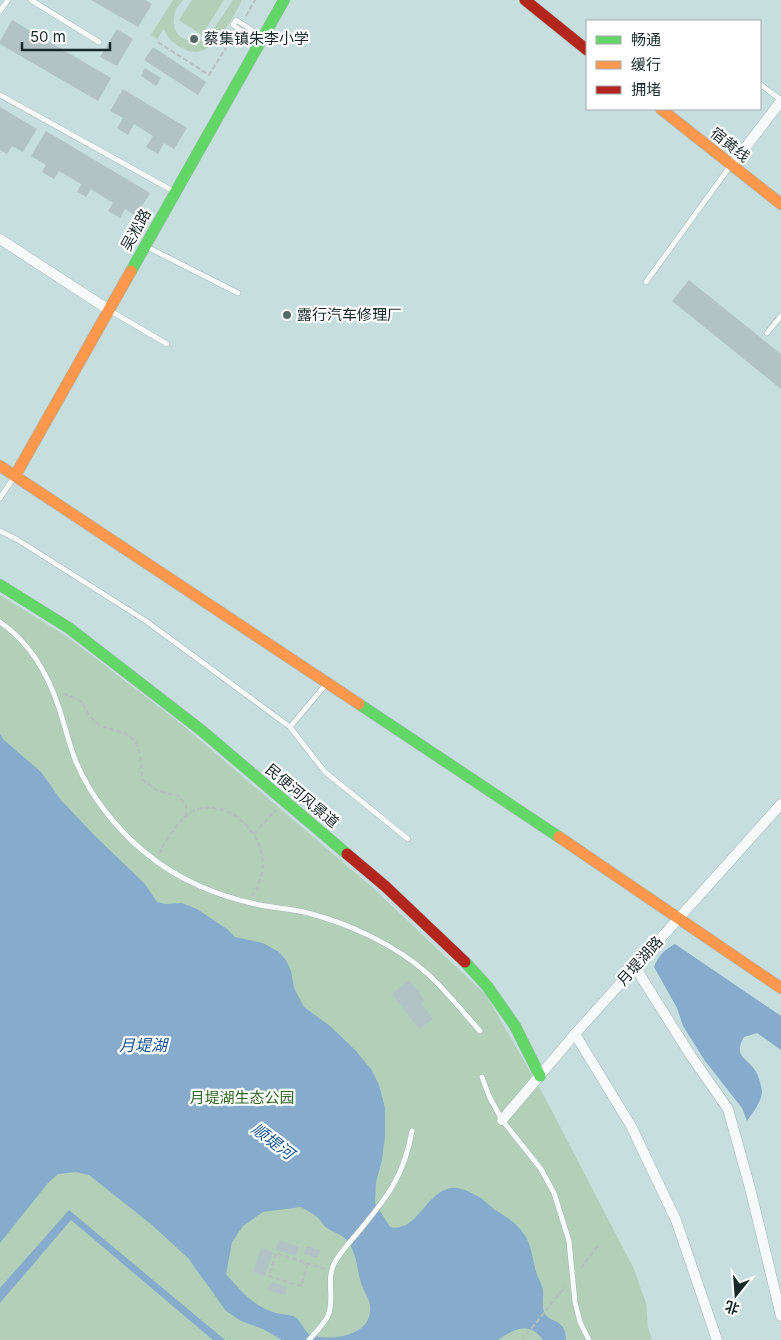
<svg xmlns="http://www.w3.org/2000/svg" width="781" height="1340" font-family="Inter,'Noto Sans SC',sans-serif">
	<rect width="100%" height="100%" fill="#c7dede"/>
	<!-- green -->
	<g fill="#b2cfb8">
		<path d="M173,0h10c-4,5 -9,11 -9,18 -3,21 19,29 35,18l24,-36h9l-2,5c-12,19 -30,60 -58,43 -8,-4 -15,-10 -18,-19l-7,10 -6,-4z"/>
		<polygon points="192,0 224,0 202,35 179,20"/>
		<polygon points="0,595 69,638 180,723 373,888 486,995 543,1094 634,1269 646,1303 648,1327 652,1340 0,1340"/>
	</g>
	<!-- water -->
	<g fill="#86abcc" fill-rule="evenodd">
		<path d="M0,734l4,6 37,32 19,27 35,37 50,48 12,18 8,2 17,-1 15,6 30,20 8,8 28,6 16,9 7,8 5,11 3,17 10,19 26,19 25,24 16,19 8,16 6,23v28l-3,24 -6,22 -1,21 15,24c25,6 35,-31 57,-38 11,-4 22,3 32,8 7,4 11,10 18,14 7,5 15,9 21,16 13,12 14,29 18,45 2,5 4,9 6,14 3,8 -1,19 2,26 2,7 13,8 18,14 3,3 4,10 4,14h-23c-14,-20 -29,-11 -45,0h-216l-19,-11 -22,-8 -15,-10 -38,-53 -36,-33 -63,-50 -13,-3 -18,2 -10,9 -48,60zM301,1207c5,3 11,6 16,10 4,3 6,9 10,11 9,6 15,5 22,15 8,13 8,26 12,40 3,10 11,18 9,29 -3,25 -38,28 -58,24 -9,-4 -10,-15 -17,-19 -6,-3 -13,-2 -19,-4 -22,-6 -36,-23 -50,-39l6,-32 11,-16 20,-14z"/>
		<path d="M675,944l106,72v34l-24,-17 -13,4c-11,19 2,20 11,33 3,4 7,17 7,22 -1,11 -9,20 -15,29l-5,-13 -37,-47 -22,-35 -6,-18 -23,-41c4,-11 11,-18 21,-23z"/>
		<polygon points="69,1210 225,1340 213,1340 71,1220 0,1303 0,1288"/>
	</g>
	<!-- building -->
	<g fill="#b2c3c6">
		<polygon points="91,0 145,0 152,4 138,27"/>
		<polygon points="12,20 111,78 98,101 0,44 0,41"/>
		<polygon points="117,29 133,39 117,66 100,57"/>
		<polygon points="153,47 206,82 198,95 144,60"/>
		<polygon points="145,68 161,78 156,86 141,76"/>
		<polygon points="123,89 187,128 174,149 164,143 158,154 146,147 153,136 134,124 128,135 117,128 123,118 110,111"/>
		<polygon points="0,107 37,129 23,152 12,146 7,154 0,150"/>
		<polygon points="46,131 150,193 136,216 125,209 120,218 108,211 113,203 91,189 86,197 77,192 81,184 59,171 54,179 42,172 46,165 31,156"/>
		<polygon points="689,280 781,354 781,389 672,301"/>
		<polygon points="409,980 425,1001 421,1003 433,1019 419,1029 392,994"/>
		<polygon points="279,1240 299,1247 296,1256 276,1250"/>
		<polygon points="307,1246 320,1250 317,1258 304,1254"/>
		<polygon points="261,1248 273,1252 265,1276 253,1272"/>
		<polygon points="271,1282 287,1287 285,1295 268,1290"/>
	</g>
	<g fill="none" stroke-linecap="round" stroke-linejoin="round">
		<!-- lane casing -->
		<g stroke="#a2b5b5" stroke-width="6">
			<g id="lane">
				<polyline points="31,0 99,42"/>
				<polyline points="0,11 8,0"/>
				<polyline points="259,42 233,25 236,20 263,37"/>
				<polyline points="760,84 781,100"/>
				<polyline points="0,95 175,192"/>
				<polyline points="147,247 238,293"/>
				<polyline points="646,282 731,165"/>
				<polyline points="109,310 167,344"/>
				<polyline points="767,333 781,316"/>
				<polyline points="0,498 15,476"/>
				<polyline points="0,531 18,540 146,621 290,727 325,772 408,839"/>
				<path d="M0,622c29,20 48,52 59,86 6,18 10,36 17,54 15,35 41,68 71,92 31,26 73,43 113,51 16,3 32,4 48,8 42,11 88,32 121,62 18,17 34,37 51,56"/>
				<polyline points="290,727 327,683"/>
				<polyline points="482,1077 489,1096 502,1120 541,1169 554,1193 569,1241 575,1302 580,1322 589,1340"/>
				<path d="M309,1340c6,-7 14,-15 19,-24 7,-17 -2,-35 6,-52 6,-12 17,-23 26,-34 28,-34 44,-54 52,-99"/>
			</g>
		</g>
		<!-- street casing -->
		<g stroke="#a2b5b5" stroke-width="11">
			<g id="street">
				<polyline points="732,165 781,101"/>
				<polyline points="0,239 109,310"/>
				<polyline points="635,967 691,1056 728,1109 750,1188 781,1316"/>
				<polyline points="575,1034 631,1126 676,1220 717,1340"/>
				<polyline points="502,1120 575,1034 781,804"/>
			</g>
		</g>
		<!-- fast casing -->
		<g stroke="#a2b5b5" stroke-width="12">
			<g id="fast">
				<polyline points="131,271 284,0"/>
				<polyline points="0,585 69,628 201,730 347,854"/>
				<polyline points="359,704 559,837"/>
				<polyline points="465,962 487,986 515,1026 540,1076"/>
			</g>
		</g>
		<!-- slow casing -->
		<g stroke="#a2b5b5" stroke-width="12">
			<g id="slow">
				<polyline points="661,109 781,204"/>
				<polyline points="0,466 359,704"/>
				<polyline points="15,476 131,271"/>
				<polyline points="559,837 781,988"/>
			</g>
		</g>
		<!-- jam casing -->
		<g stroke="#a2b5b5" stroke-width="12">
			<g id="jam">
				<polyline points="525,0 587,50"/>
				<polyline points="347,854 385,886 465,962"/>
			</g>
		</g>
		<!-- path -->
		<g stroke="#b6bfbf" stroke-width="2" stroke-dasharray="5 2.5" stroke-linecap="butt">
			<polyline points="246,16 255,0"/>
			<polyline points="158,42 209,75 234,35"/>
			<path d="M63,694c27,6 18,16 34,29 12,9 29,6 38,19 7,10 5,26 8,38l15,11 21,5 7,10v11"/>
			<polyline points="254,834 276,810"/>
			<path d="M159,854c6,-13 24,-42 39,-45 33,-8 64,23 65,55 0,11 -5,22 -11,32"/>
			<polyline points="308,1264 301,1286 269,1276 276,1253 325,1269"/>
			<polyline points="581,1268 598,1246"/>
			<polyline points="522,1340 565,1287"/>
		</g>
		<!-- lane -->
		<use href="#lane" stroke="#f7fafa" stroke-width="5"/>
		<!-- street -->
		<use href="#street" stroke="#f7fafa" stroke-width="10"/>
		<!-- fast -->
		<use href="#fast" stroke="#63d668" stroke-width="11"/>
		<!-- slow -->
		<use href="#slow" stroke="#ff974d" stroke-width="11"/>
		<!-- jam -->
		<use href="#jam" stroke="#b3261e" stroke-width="11"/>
	</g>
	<!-- markers -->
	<g fill="#556868" stroke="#fff" stroke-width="2">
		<circle cx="194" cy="39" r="5"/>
		<circle cx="287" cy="315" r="5"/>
	</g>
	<g text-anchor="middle" stroke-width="4.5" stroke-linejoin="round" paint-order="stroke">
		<!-- poi labels -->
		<g font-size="15" fill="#182929" stroke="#fff" text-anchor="start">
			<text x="204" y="44">蔡集镇朱李小学</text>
			<text x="297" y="320">露行汽车修理厂</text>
		</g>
		<!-- street labels -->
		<g font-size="15" fill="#182929" stroke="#fff">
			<text transform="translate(730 145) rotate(39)" y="5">宿黄线</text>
			<text transform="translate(136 230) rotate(-61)" y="5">吴淞路</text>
			<text transform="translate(302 796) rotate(40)" y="5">民便河风景道</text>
			<text transform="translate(640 961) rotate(-48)" y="5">月堤湖路</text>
		</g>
		<!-- park labels -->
		<g font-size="15" fill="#306621" stroke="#fff">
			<text x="242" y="1103">月堤湖生态公园</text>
		</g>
		<!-- water labels -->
		<g font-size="16" font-style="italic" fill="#165490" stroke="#fff">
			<text x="143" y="1051">月堤湖</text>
			<text transform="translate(273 1141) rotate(37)" y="6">顺堤河</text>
		</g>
	</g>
	<!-- legend -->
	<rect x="586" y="20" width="175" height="90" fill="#ffffff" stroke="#a3a9a9"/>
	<rect x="596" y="36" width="25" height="8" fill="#63d668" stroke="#a3a9a9"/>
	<text x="631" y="45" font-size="15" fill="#182929">畅通</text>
	<rect x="596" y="61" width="25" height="8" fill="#ff974d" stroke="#a3a9a9"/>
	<text x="631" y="70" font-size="15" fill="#182929">缓行</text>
	<rect x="596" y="86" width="25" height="8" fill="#b3261e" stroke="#a3a9a9"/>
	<text x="631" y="95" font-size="15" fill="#182929">拥堵</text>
	<!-- north arrow -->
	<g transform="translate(736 1295) rotate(197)" stroke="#ffffff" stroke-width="4" paint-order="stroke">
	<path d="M0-4L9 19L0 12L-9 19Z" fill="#182929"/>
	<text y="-8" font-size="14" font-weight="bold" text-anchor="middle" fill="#182929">北</text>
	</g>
	<!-- scale -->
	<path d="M22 42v8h88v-8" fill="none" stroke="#182929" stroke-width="2.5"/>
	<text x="30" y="42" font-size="15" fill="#182929" stroke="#ffffff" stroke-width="4" paint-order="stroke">50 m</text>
</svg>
